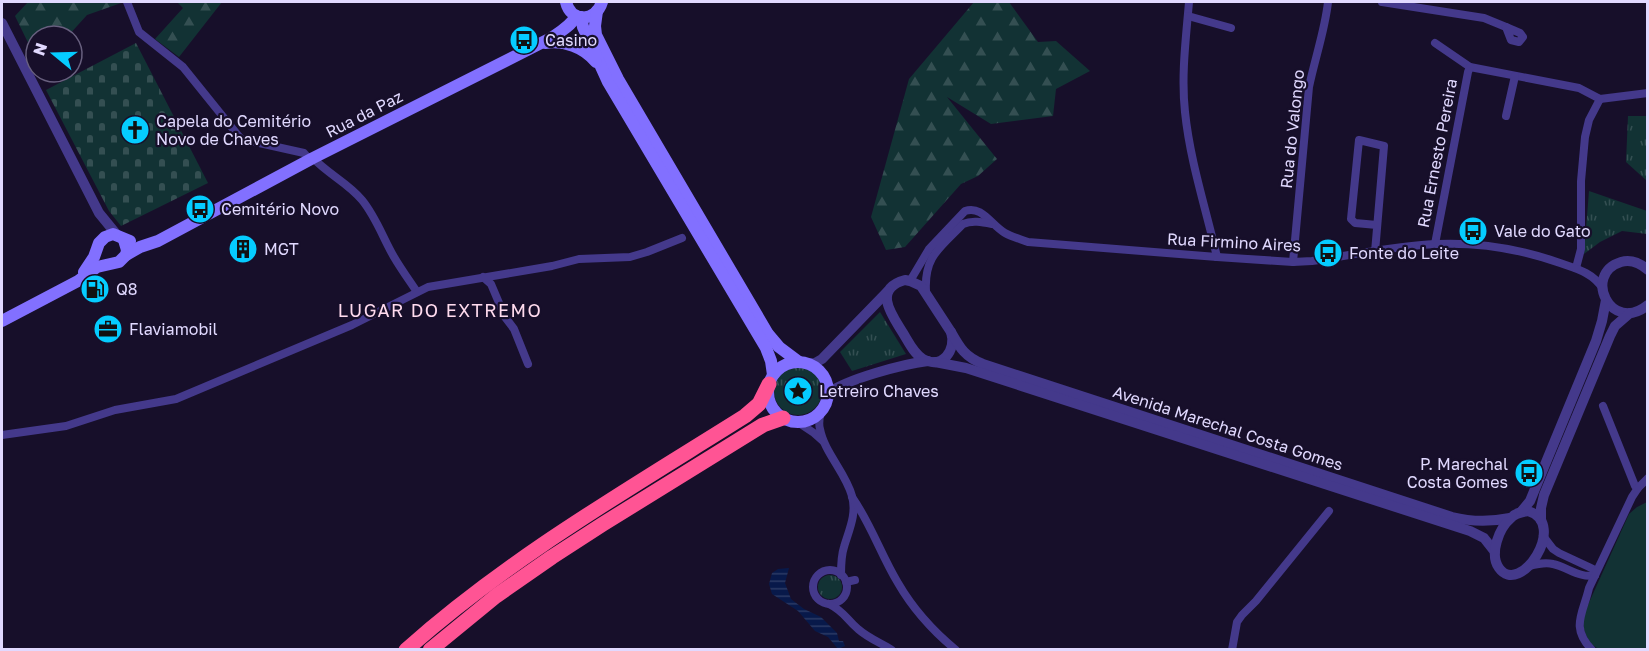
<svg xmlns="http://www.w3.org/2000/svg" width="1649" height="651" font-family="'Golos Text',sans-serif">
	<defs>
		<pattern id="grass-tufts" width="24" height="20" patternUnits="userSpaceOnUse" patternTransform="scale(1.5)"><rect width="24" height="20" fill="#123234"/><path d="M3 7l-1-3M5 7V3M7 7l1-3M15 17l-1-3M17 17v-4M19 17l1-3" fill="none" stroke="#344f52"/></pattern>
		<pattern id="forest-firs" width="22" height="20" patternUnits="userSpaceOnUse" patternTransform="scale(1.5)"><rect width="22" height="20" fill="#123234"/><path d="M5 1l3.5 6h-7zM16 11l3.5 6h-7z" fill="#344f52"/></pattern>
		<pattern id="cemetery-stones" width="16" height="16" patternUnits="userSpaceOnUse" patternTransform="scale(1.5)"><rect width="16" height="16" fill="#123234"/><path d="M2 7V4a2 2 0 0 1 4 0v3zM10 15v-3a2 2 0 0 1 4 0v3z" fill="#344f52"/></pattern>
		<pattern id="water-rules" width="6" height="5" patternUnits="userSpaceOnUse" patternTransform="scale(1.5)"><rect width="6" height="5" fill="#08194a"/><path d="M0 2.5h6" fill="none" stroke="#2c3a65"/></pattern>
	</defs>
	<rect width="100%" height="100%" fill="#170f2a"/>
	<!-- grass -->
	<g fill="url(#grass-tufts)">
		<polygon points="1628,116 1647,116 1647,181 1626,162"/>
		<polygon points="1589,191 1647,211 1647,234 1622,231 1600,242 1584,254"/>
		<polygon points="880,312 906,354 852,371 840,352"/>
		<circle cx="798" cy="391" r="24"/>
		<circle cx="830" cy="587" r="12"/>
	</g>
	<!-- forest -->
	<g fill="url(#forest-firs)">
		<polygon points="28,2 124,2 87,15 68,36 36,36 36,59 15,16"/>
		<polygon points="177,2 222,2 179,57 155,39 183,8"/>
		<polygon points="974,2 1009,2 1038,42 1056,41 1090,71 1056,89 1053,116 991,124 947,97 997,159 978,176 961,184 905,247 886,250 871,217 909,79"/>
	</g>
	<!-- cemetery -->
	<polygon fill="url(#cemetery-stones)" points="136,43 208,183 121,226 109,211 46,90"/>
	<!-- pitch -->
	<path fill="#123234" d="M1647,502v147c-10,0 -39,2 -47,0 -12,-3 -17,-20 -18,-31l47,-104 8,-7z"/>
	<!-- water -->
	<polygon fill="url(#water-rules)" points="789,568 785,583 791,599 804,609 821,617 837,633 839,641 843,641 845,646 838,649 828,637 815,631 798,611 772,594 769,584 772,573 778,569"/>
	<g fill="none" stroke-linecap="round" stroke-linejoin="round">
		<!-- minor -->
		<g stroke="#44398b" stroke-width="8">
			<polyline points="127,2 139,32 183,67 241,139 304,153 310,160"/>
			<path d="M1189,2c-3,36 -8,74 -4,110 5,49 21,97 32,145"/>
			<polyline points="1382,2 1484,18 1506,27"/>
			<polyline points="1188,16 1231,28"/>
			<polygon points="1506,27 1520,33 1523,37 1519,42 1511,40"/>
			<polyline points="1435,43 1470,67 1579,88 1600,99"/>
			<polyline points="1600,99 1648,93"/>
			<polyline points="1506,116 1515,76"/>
			<path d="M313,158c15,16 35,25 49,42 14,17 21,38 32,57 7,12 15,23 23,35"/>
			<polyline points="1435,244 1468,72 1470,67"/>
			<polyline points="1375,252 1384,146 1359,140 1351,219 1355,223 1377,225"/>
			<path d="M1293,262l16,-175c6,-29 16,-57 19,-85"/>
			<polyline points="1576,268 1581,249 1581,181 1585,137 1589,120 1600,99"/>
			<polyline points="483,277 491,284 505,317 514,329 528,364"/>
			<path d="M910,281l19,-32 36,-38c17,-6 26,14 40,22 7,4 15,6 23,9l189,15 76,5 19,-1c41,-6 82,-15 123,-17 42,-2 82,4 122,18 17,6 36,10 46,27"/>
			<path d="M926,291c-2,-35 14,-43 37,-67 9,-4 19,-2 29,0"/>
			<polyline points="1603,406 1635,486 1638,488"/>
			<path d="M821,410c-1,6 -3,13 -1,19 4,23 26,44 32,67 5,18 -3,34 -8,51 -3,9 -3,18 -3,28"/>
			<polyline points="796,421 814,433 823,441"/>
			<polyline points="2,435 66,426 115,410 176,399 352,325 428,287 552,266 579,259 630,257 647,252 682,238"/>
			<path d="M852,497c19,27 29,58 46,86 15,26 35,48 58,67"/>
			<polyline points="1543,536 1553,549 1559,553 1589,567 1593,569 1595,575"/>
			<path d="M1529,566c8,-2 16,-4 24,-2 14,3 28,15 42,11"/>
			<circle cx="830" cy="587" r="17"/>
			<polyline points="846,582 855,580"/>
			<path d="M829,604c16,8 17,15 29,25 10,9 23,14 34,21"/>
			<polyline points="1232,650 1237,622 1242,615 1256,601 1329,511"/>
			<path d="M1592,650c-22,-23 -9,-36 -3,-62l43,-91 6,-9 10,-10"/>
		</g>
		<!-- tertiary -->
		<g stroke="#44398b" stroke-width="10">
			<polyline points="2,23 99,213 117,235"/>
			<path d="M1648,270c-8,-7 -17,-11 -27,-8 -39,12 -10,73 27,43"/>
			<path d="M905,280l5,1 11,5 30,46c6,18 -9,38 -28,27 -9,-5 -15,-18 -20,-26 -11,-18 -31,-44 2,-53z"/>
			<path d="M951,332c9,16 14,25 32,32l469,153c20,5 38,5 58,1"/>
			<polyline points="935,362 966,368 1470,531 1484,538 1495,552"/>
			<polyline points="807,364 815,363 822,359 888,291"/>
			<path d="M827,394c19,-15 77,-30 101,-33"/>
			<path d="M1528,511c41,12 -8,87 -29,57 -10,-14 0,-40 12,-50 4,-5 10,-6 17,-7z"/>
			<polyline points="1521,512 1530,501 1596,341 1602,321 1606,300"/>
			<polyline points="1541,520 1541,508 1544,495 1610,336 1615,326 1630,313"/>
		</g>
		<!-- secondary -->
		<g stroke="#8270ff" stroke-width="12">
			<path d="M566,2c5,21 30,20 36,0"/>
			<polyline points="597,11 595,26 596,35 618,79 768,334 779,347 799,362"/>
			<polyline points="581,17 583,27 608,82 766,348 771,361 773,375"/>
			<path d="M545,43c19,-3 39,4 51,19"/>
			<path d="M126,255l14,-8 18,-6 155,-83 238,-120c9,-6 20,-12 25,-22"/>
			<polyline points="84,272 94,257 99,243 105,237 113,234 130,241"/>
			<polyline points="2,321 78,281 97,267 119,262 126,255 127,250 124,240"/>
			<circle cx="798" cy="392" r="30"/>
		</g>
		<!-- motorway -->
		<g stroke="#ff5494" stroke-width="15">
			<path d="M406,650c103,-92 223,-161 339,-234l14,-12 10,-20"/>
			<polyline points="430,650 496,596 552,557 603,524 763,425 783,418"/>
		</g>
	</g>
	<!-- icons -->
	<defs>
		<g id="bus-disc" transform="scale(1.5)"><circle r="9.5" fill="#05ccff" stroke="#170f2a"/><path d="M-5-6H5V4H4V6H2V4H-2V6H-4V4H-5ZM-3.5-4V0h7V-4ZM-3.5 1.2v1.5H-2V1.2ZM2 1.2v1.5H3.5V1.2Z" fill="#111"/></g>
		<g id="church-disc" transform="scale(1.5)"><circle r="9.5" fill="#05ccff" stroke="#170f2a"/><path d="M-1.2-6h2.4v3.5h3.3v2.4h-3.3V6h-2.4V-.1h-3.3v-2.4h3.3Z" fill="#111"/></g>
		<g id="building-disc" transform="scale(1.5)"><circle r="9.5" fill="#05ccff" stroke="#170f2a"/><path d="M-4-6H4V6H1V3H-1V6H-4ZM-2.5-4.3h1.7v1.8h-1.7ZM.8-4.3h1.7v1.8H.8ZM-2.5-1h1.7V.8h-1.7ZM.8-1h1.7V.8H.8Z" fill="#111"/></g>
		<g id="fuel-disc" transform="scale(1.5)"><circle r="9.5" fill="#05ccff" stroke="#170f2a"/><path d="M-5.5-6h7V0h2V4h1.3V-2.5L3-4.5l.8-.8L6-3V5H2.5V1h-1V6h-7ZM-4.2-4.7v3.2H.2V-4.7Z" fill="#111"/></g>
		<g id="office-disc" transform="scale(1.5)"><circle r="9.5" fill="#05ccff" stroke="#170f2a"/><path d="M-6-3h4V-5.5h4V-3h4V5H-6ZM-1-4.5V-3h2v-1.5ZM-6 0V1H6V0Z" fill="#111"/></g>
		<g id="sight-disc" transform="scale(1.5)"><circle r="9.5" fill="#05ccff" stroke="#170f2a"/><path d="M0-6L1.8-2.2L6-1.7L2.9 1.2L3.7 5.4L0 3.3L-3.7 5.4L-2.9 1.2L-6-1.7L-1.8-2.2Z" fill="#111"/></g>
	</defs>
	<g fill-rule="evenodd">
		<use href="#bus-disc" x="524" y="40"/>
		<use href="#church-disc" x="135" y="130"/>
		<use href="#bus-disc" x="200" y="209"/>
		<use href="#bus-disc" x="1473" y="231"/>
		<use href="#building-disc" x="243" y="249"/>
		<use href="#bus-disc" x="1328" y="253"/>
		<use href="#fuel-disc" x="95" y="289"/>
		<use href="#office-disc" x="108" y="329"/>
		<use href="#sight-disc" x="798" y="391"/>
		<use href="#bus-disc" x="1529" y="473"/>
	</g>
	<g text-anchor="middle" stroke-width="4.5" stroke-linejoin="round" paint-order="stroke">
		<!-- poi labels -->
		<g font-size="16" fill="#e1d9ff" stroke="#170f2a" text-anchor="start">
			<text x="545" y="46">Casino</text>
			<text x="156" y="127">Capela do Cemitério<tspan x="156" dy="18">Novo de Chaves</tspan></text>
			<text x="221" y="215">Cemitério Novo</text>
			<text x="1494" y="237">Vale do Gato</text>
			<text x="264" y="255">MGT</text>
			<text x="1349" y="259">Fonte do Leite</text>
			<text x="116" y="295">Q8</text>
			<text x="129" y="335">Flaviamobil</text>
			<text x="819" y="397">Letreiro Chaves</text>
			<text x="1508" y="470" text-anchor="end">P. Marechal<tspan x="1508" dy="18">Costa Gomes</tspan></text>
		</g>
		<!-- street labels -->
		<g font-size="16" fill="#e1d9ff" stroke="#170f2a">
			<text transform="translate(364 114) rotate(-27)" y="6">Rua da Paz</text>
			<text transform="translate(1292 129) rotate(-84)" y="6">Rua do Valongo</text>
			<text transform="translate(1437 153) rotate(-79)" y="6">Rua Ernesto Pereira</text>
			<text transform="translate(1234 242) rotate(3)" y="6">Rua Firmino Aires</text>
			<text transform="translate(1228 428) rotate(18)" y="6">Avenida Marechal Costa Gomes</text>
		</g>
		<!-- neighbourhood labels -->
		<g font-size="18" letter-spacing="1.5" fill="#ffdbee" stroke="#170f2a">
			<text x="440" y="317">LUGAR DO EXTREMO</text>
		</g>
	</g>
	<!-- border -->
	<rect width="1649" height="651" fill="none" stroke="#e1d9ff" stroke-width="6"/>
	<!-- north arrow -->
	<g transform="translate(54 54) rotate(289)"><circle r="28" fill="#170f2a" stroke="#68607f" stroke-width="1.5"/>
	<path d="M0-4.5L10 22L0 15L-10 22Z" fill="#05ccff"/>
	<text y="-9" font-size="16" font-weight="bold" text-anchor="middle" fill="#e1d9ff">N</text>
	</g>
</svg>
